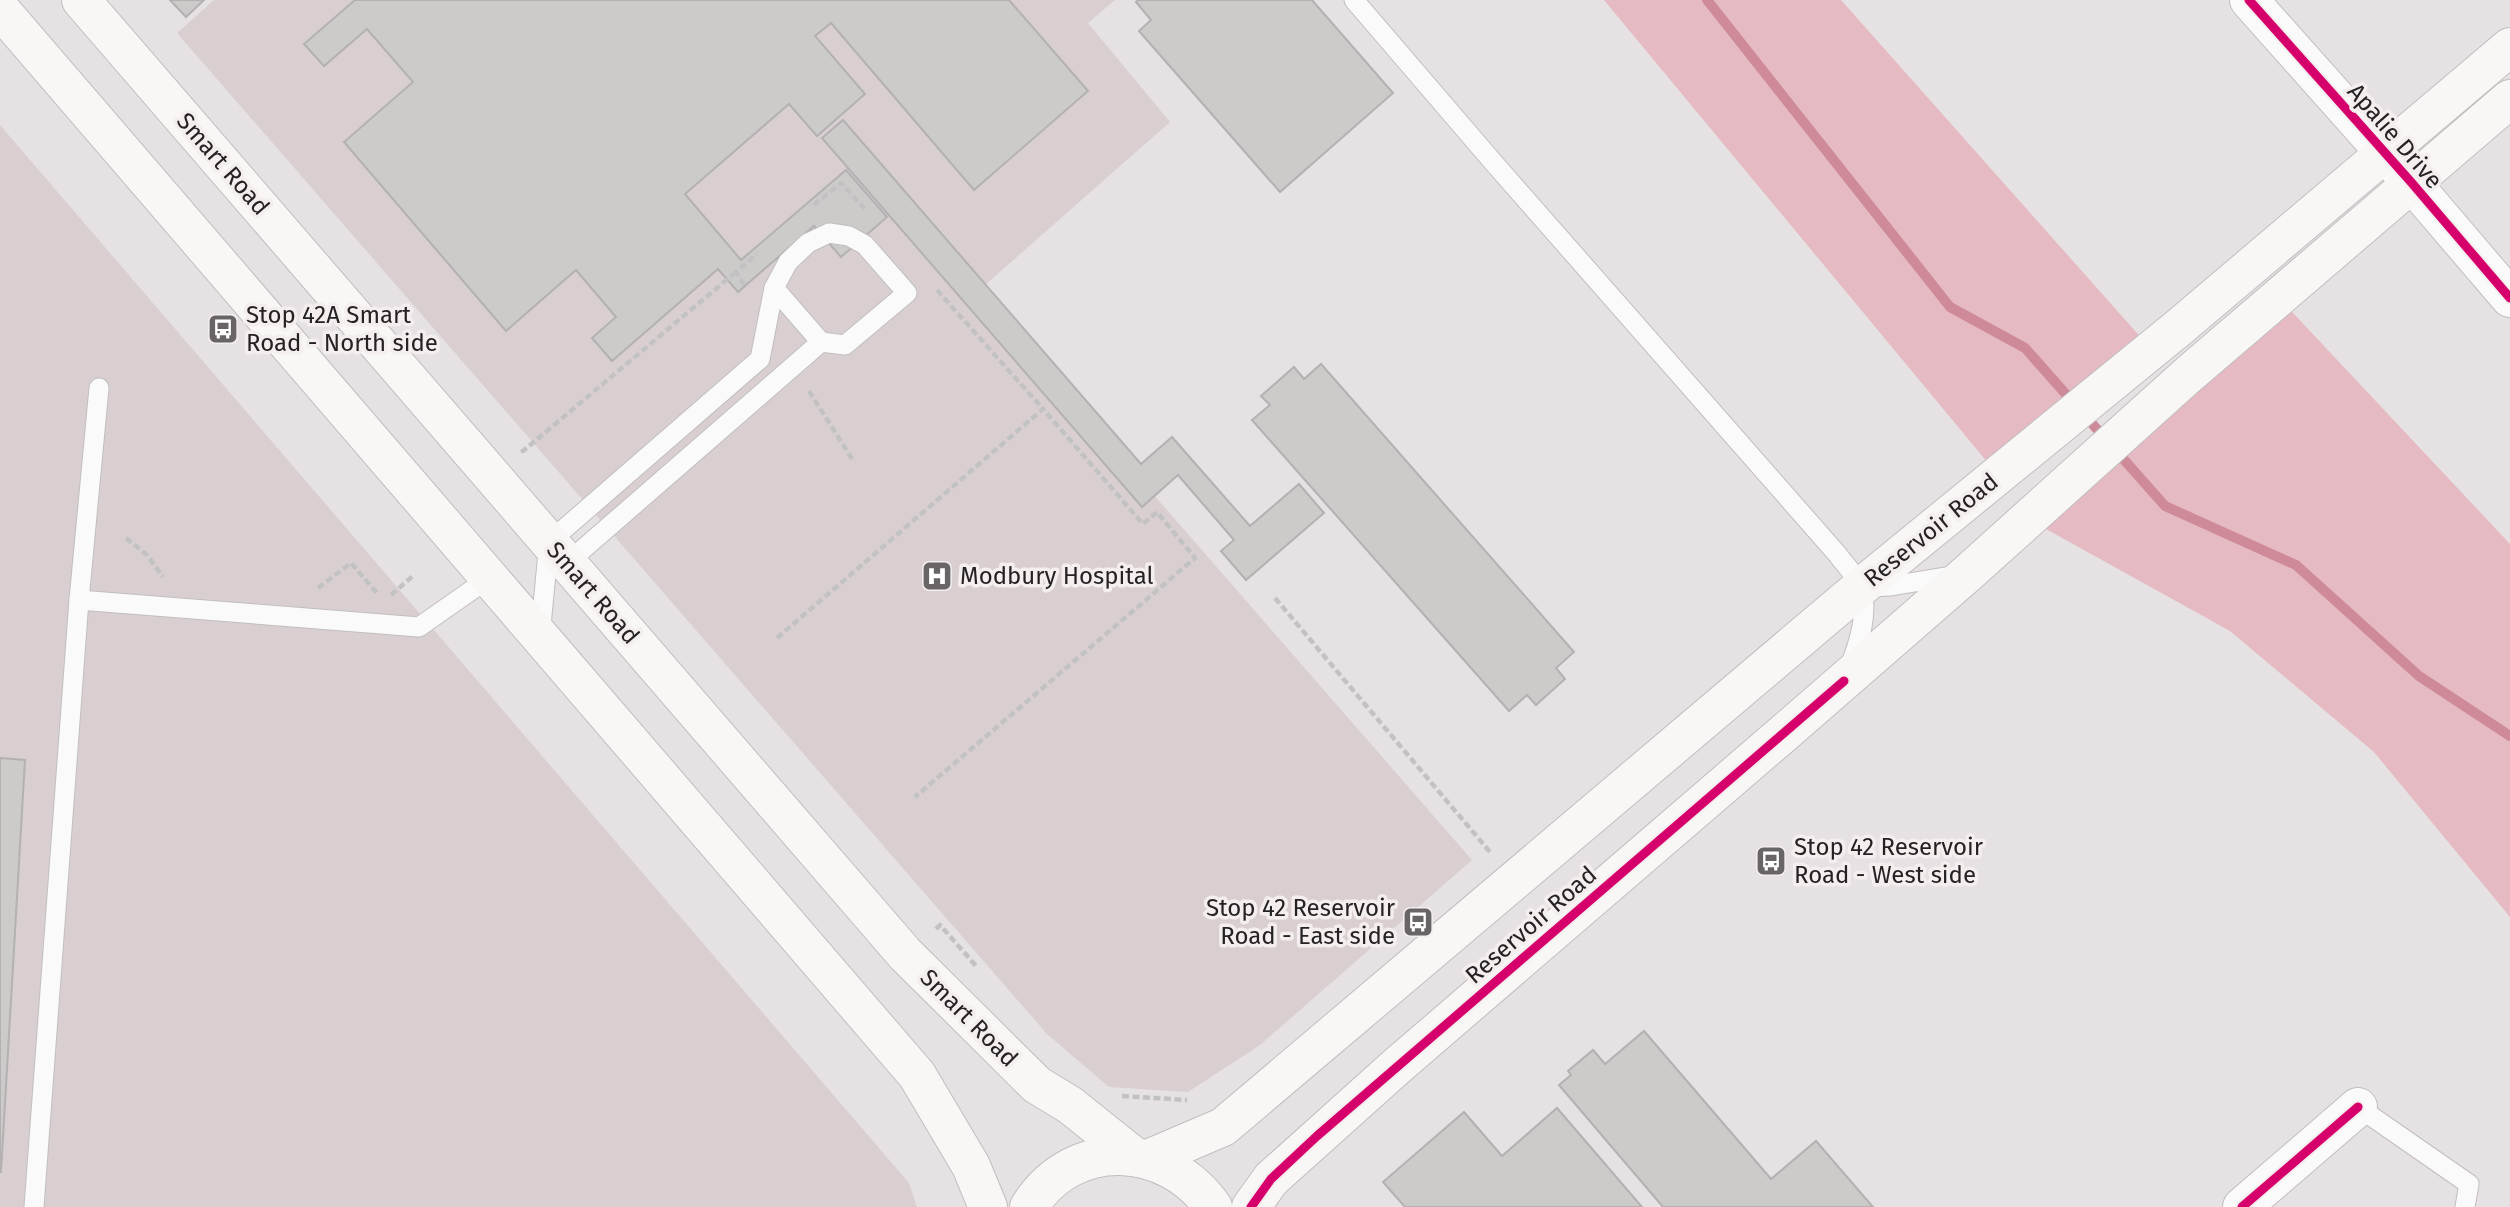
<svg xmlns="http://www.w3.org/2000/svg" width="2510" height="1207" font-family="'Fira Sans',sans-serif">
	<rect width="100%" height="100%" fill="#e6e1e2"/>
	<!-- built -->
	<g fill="#d9cfd1">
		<polygon points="214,0 1115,0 1088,23 1170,122 977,292 1472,860 1260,1045 1188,1092 1109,1087 1047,1034 177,33"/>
		<polygon points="0,125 909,1183 917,1207 0,1207"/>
	</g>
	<!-- green -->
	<g fill="#e5bac2">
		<polygon points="1604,0 1841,0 2152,350 1998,475"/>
		<polygon points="2278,297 2510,544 2510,917 2374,752 2230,631 2028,519"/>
	</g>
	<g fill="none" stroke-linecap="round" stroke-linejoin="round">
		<!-- stream -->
		<polyline stroke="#ce8a99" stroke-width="10" points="1707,0 1950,307 2025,348 2165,506 2296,565 2419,676 2510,736"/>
	</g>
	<!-- building -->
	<g fill="#cdcaca" stroke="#b3b1b1" stroke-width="2">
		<polygon points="170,0 204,0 186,17"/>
		<polygon points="355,0 1009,0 1088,91 974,190 831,23 815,36 865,94 817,136 789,104 685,194 741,260 846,170 887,217 841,257 814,226 738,292 718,269 612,361 592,338 616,317 576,270 506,331 344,142 413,82 367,29 324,66 304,44"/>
		<polygon points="1138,0 1312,0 1393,93 1280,192 1139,31 1151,20 1136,2"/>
		<polygon points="843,120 1141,464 1172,437 1250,526 1299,484 1324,513 1246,580 1221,551 1234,540 1178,475 1142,507 822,138"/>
		<polygon points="1321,364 1574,652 1556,668 1565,679 1536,705 1527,695 1509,711 1252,420 1270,405 1261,396 1294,367 1304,379"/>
		<polygon points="0,758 25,760 1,1172 0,1172"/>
		<polygon points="1644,1031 1771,1179 1816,1141 1873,1207 1663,1207 1559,1085 1571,1075 1568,1071 1593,1050 1605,1064"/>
		<polygon points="1557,1108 1642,1207 1405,1207 1383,1182 1464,1112 1502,1156"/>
	</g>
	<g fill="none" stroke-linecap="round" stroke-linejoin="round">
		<!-- lane casing -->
		<g stroke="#c1bebf" stroke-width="21">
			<g id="lane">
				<path d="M1354,0l139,162 345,393c6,9 19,21 23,33 8,24 -2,55 -11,78"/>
				<polyline points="567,563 821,342"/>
				<polyline points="1869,587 1891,586 1957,575"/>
				<polyline points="79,600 99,388"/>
				<polyline points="540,636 549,542 760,359 774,288 788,262 808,243 829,233 849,236 865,245 907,293 845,345 821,342 774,288"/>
				<polyline points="2358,1107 2469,1184 2465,1207"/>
				<polyline points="34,1207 79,600 419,627 489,578"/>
			</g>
		</g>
		<!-- street casing -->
		<g stroke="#c1bebf" stroke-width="40">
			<g id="street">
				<polyline points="2249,0 2411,182 2510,298"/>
				<polyline points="2242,1207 2358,1107"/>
			</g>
		</g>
		<!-- secondary casing -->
		<g stroke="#c1bebf" stroke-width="40">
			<g id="secondary">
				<polyline points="81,0 905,954 1037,1085 1070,1105 1135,1157"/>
				<polyline points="0,9 917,1075 971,1166 988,1207"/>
				<polyline points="1148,1159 1223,1127 1861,587 2177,329 2510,47"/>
				<path d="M1029,1207c44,-71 138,-65 184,0"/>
				<polyline points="1251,1207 1271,1179 1397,1066 1784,733 1968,573 2189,374 2510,99"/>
			</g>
		</g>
		<!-- path -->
		<g stroke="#c3c2c2" stroke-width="4.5" stroke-dasharray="7 3.5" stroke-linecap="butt">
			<polyline points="814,205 841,183 866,210"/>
			<polyline points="744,285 736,272 757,254"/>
			<polyline points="937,290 1043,409"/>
			<polyline points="809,391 854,462"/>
			<polyline points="522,449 523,451 736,272"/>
			<polyline points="126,538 147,555 163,577"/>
			<polyline points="318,588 351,563 377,593"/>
			<polyline points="391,595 414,575"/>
			<polyline points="1275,598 1490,852"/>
			<polyline points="777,638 1043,409 1143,524 1157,512 1195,558 915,797"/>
			<polyline points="936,929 940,925 977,967"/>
			<polyline points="1122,1096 1187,1100"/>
		</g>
		<!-- lane -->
		<use href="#lane" stroke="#fbfafb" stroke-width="19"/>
		<!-- street -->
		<use href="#street" stroke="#fbfafb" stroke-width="38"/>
		<!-- secondary -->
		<use href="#secondary" stroke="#f9f6f6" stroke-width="38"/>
		<!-- cycleway casing -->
		<g stroke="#f4eeee" stroke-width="13">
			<g id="cycleway">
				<polyline points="2249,0 2411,182 2510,298"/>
				<polyline points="1251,1207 1271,1179 1317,1136 1844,681"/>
				<polyline points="2242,1207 2358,1107"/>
			</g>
		</g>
		<!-- cycleway -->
		<use href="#cycleway" stroke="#d6006c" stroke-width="9"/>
	</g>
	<!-- icons -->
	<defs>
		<g id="bus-square" transform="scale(1.575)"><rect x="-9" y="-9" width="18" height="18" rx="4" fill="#696566" stroke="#f4eeee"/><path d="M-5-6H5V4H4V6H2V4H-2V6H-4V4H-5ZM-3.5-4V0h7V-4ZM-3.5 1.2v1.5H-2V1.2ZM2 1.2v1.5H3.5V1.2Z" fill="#fff"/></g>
		<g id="hospital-square" transform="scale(1.575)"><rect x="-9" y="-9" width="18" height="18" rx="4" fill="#696566" stroke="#f4eeee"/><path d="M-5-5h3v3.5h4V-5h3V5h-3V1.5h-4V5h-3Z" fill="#fff"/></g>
	</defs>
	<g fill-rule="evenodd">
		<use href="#bus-square" x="223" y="329"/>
		<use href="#hospital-square" x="937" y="576"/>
		<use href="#bus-square" x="1771" y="861"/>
		<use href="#bus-square" x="1418" y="922"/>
	</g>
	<g text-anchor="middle" stroke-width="7" stroke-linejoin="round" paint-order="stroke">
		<!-- street labels -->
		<g font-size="24" fill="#252223" stroke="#f4eeee">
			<text transform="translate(2395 136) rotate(49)" y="8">Apalie Drive</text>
			<text transform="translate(223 164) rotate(49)" y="8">Smart Road</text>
			<text transform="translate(1931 530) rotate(-39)" y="8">Reservoir Road</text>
			<text transform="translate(593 593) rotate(49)" y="8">Smart Road</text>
			<text transform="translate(1531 925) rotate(-41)" y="8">Reservoir Road</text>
			<text transform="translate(969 1018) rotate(45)" y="8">Smart Road</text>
		</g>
		<!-- poi labels -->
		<g font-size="24" fill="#252223" stroke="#f4eeee" text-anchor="start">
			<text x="246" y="323">Stop 42A Smart<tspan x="246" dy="28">Road - North side</tspan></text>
			<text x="960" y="584">Modbury Hospital</text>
			<text x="1794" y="855">Stop 42 Reservoir<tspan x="1794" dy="28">Road - West side</tspan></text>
			<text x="1395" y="916" text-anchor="end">Stop 42 Reservoir<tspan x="1395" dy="28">Road - East side</tspan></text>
		</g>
	</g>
</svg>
